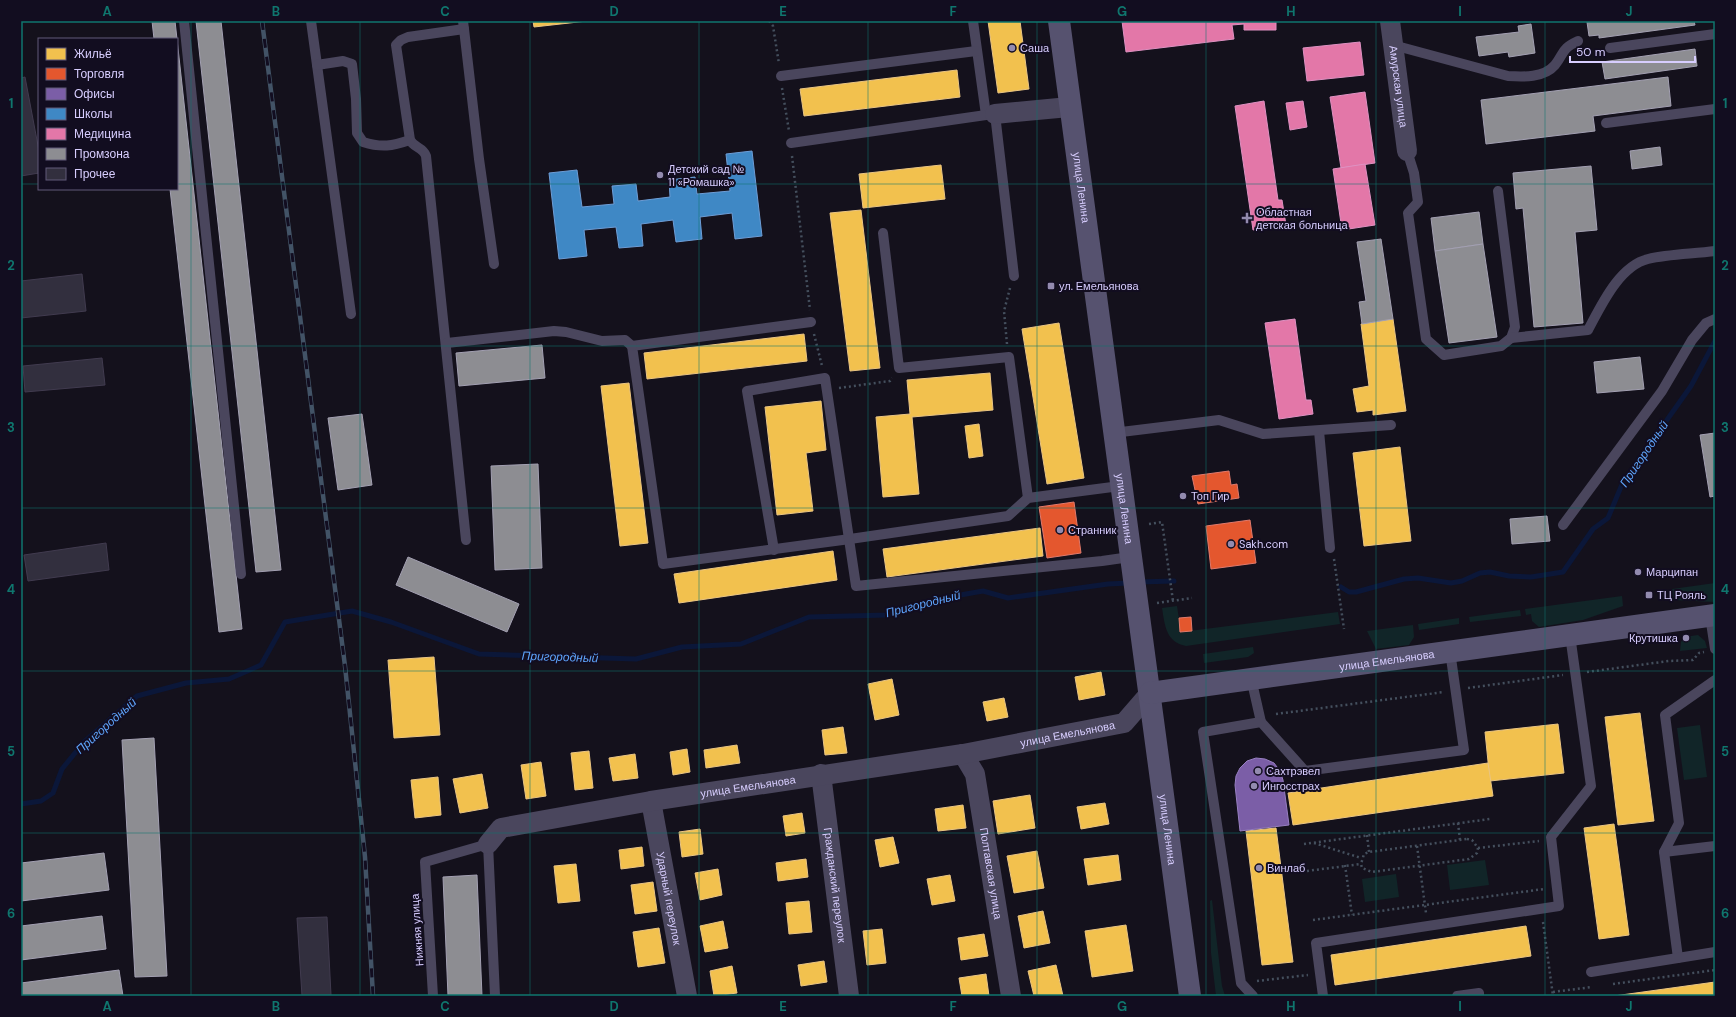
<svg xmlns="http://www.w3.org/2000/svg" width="1736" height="1017" font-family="'DM Sans',sans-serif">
	<rect width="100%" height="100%" fill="#14111c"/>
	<!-- green -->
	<g fill="#112528">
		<polygon points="1715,583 1715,602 1673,600 1672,589"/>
		<polygon points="1622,596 1623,606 1583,620 1539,627 1532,621 1531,614 1526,615 1525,609"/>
		<path d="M1177,606l4,26 157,-20 2,12 -154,22c-20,-4 -21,-20 -24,-38z"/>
		<polygon points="1520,610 1521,616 1470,622 1469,617"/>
		<polygon points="1459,618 1459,624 1419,630 1418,624"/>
		<polygon points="1413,625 1414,637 1409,645 1376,649 1367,631"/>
		<polygon points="1698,635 1705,641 1707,648 1680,651 1681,642 1684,637"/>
		<polygon points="1253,647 1254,653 1248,657 1204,663 1203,654"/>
		<polygon points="1700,725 1707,777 1684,780 1677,728"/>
		<polygon points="1485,860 1489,885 1450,890 1447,865"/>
		<polygon points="1396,874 1399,897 1365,902 1362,879"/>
		<polygon points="1212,900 1222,986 1225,996 1216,996 1211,953 1210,901"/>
	</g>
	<!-- homes -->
	<g fill="#f2c14e" stroke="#eac583">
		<polygon points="533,21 587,21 534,27"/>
		<polygon points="988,21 1020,21 1029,89 998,93"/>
		<polygon points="957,70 960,97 804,116 800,89"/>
		<polygon points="941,165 945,199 863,208 859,174"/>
		<polygon points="861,210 880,368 850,371 830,213"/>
		<polygon points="1393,319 1406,411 1373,415 1373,410 1357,412 1353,389 1369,386 1361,324"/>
		<polygon points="1059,323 1084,478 1047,484 1022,329"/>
		<polygon points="804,334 807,361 647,379 644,353"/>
		<polygon points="990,373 993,410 912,417 919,494 883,497 876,417 910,414 907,380"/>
		<polygon points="629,383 648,543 620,546 601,386"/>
		<polygon points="821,401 826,450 806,453 813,511 777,515 765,407"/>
		<polygon points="979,424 983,456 969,458 965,426"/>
		<polygon points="1400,447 1411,541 1364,546 1353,453"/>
		<polygon points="1040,528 1043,556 887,577 883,549"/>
		<polygon points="833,551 837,580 679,603 674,574"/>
		<polygon points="434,657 440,735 394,738 388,660"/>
		<polygon points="1101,672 1105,695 1079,700 1075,677"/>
		<polygon points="892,679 899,715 875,720 868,684"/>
		<polygon points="1004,698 1008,717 987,721 983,702"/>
		<polygon points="1640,713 1654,821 1618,825 1605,717"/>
		<polygon points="1558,724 1564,773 1490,781 1485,732"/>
		<polygon points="843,727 847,753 825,755 822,730"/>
		<polygon points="737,745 740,763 706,768 704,750"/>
		<polygon points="687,749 690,772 673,775 670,752"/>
		<polygon points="589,751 593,788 575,790 571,753"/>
		<polygon points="635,754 638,778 613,781 609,758"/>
		<polygon points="541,762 546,796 526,799 521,765"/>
		<polygon points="1488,763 1493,796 1293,825 1288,793"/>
		<polygon points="482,774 488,808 460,813 453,779"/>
		<polygon points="438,777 441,815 415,818 411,780"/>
		<polygon points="1030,795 1035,828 998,834 993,801"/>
		<polygon points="1105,803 1109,824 1081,829 1077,807"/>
		<polygon points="963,805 966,828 938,831 935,809"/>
		<polygon points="802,813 805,833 786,836 783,816"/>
		<polygon points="1614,824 1629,935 1599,939 1584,828"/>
		<polygon points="1276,828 1293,962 1262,965 1246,831"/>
		<polygon points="700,829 703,854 682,857 679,832"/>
		<polygon points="893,837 899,863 880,867 875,840"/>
		<polygon points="642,847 644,866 621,869 619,850"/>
		<polygon points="1037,851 1044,888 1014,893 1007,856"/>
		<polygon points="1118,855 1121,880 1088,885 1084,859"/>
		<polygon points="806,859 808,877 778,881 776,863"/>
		<polygon points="576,864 580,901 558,903 554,866"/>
		<polygon points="718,869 722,895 700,900 695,873"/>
		<polygon points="950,875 955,901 932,905 927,879"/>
		<polygon points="653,882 657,911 635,914 631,885"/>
		<polygon points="809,901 812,932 789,934 786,903"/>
		<polygon points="1043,911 1050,943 1024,948 1018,916"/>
		<polygon points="723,921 728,948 705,952 700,926"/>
		<polygon points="1126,925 1133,971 1092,977 1085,931"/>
		<polygon points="1526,926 1531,956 1335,985 1331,955"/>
		<polygon points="659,928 665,963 638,967 633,932"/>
		<polygon points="882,929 886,963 867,965 863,931"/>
		<polygon points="984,934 988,956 961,960 958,938"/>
		<polygon points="824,961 827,982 801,986 798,965"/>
		<polygon points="1056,965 1063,996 1034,996 1028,971"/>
		<polygon points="732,966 737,993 714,996 710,971"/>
		<polygon points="986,974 989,996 962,996 959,978"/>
		<polygon points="1715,982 1715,996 1614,996"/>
	</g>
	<!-- shops -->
	<g fill="#e4572e" stroke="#e07a6c">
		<polygon points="1229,471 1231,485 1237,484 1239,498 1198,504 1192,476"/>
		<polygon points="1074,502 1081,553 1047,558 1039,507"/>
		<polygon points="1250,520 1256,563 1211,569 1206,526"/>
		<polygon points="1191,617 1192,631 1180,632 1179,618"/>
	</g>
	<!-- offices -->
	<polygon fill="#7b5ea7" stroke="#977fc1" points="1256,758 1265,759 1274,763 1280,771 1283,780 1289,825 1240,831 1235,785 1236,776 1240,768 1247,761"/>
	<!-- schools -->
	<polygon fill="#3f88c5" stroke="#6d9dd6" points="752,151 762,236 735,239 732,213 700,217 702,239 676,242 673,220 641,224 643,246 619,248 616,227 584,230 587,256 559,259 549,173 577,170 582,207 614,204 612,186 636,184 638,201 670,197 669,180 695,177 697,194 730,191 726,154"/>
	<!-- health -->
	<g fill="#e377a8" stroke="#df91c2">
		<polygon points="1122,21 1276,21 1276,30 1244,30 1244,24 1232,25 1234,39 1126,52"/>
		<polygon points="1360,42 1364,75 1307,81 1303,48"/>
		<polygon points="1365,92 1375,163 1341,168 1330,97"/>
		<polygon points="1264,101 1278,200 1282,200 1286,225 1253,230 1235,106"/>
		<polygon points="1303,101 1307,127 1290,130 1286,103"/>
		<polygon points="1365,164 1375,225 1342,230 1333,169"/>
		<polygon points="1295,319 1306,400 1311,400 1313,414 1279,419 1265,323"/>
	</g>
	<!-- industry -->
	<g fill="#8d8d92" stroke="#a3a0b2">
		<polygon points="152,21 175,21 242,629 219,632 170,189 177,189 177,39 154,39"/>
		<polygon points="196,21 221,21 281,570 256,572"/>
		<polygon points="1595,21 1694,21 1695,25 1599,38 1599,35 1589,36 1587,22"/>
		<polygon points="1531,24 1535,53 1509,57 1508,52 1479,56 1476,37 1519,32 1518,26"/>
		<polygon points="1695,49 1697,66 1605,79 1602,62"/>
		<polygon points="1668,77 1671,106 1593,116 1595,131 1486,144 1481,100"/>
		<polygon points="1660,147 1662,165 1632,169 1630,151"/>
		<polygon points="1591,166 1597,230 1575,232 1583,323 1534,327 1523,208 1516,209 1513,173"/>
		<polygon points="1479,212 1483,244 1435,251 1431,218"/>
		<polygon points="1381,239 1393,319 1362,324 1359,302 1366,301 1357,242"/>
		<polygon points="1483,244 1497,337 1449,343 1435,251"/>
		<polygon points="542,345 545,378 459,386 456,353"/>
		<polygon points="1640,357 1644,389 1597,393 1594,362"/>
		<polygon points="362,414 372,485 338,490 328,418"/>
		<polygon points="1715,433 1715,496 1710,497 1700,435"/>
		<polygon points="538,464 542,568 495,570 491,466"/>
		<polygon points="1547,516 1550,541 1512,544 1510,519"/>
		<polygon points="408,557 519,604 507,632 396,585"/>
		<polygon points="154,738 167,976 135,977 122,740"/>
		<polygon points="104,853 109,890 21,901 21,863"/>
		<polygon points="477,875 482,996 448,996 443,877"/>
		<polygon points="102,916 106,949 21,960 21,926"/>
		<polygon points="119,970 123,996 21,996 21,983"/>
	</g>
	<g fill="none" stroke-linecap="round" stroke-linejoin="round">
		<!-- stream -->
		<g stroke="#0b1739" stroke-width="5">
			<polyline points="1139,582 1174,581"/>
			<polyline points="1341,587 1349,592 1356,592 1404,579 1418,578 1451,583 1462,581 1480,573 1490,572 1509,576 1531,577 1563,572 1593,529 1608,518 1623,482 1691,386 1715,341"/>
			<polyline points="21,804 41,801 53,793 62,769 84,742 137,696 186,683 229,679 261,665 285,622 352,611 391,622 479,654 636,659 682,647 741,644 809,617 888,615 932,600 983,591 1008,598 1108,584 1129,583"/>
		</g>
	</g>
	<!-- building -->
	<g fill="#322f3e" stroke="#413b4f">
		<polygon points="25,77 39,151 39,173 21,176 21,78"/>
		<polygon points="82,274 86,311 21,318 21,281"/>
		<polygon points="102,358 105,385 25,392 23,366"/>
		<polygon points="106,543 109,570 28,581 24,555"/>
		<polygon points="327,917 331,995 302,996 297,918"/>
	</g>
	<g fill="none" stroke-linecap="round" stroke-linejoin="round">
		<!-- path -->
		<g stroke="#444f5d" stroke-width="2.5" stroke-dasharray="2 3" stroke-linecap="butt">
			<polyline points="769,21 773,26 779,64"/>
			<polyline points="782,88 789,131"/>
			<polyline points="792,156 810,310"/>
			<polyline points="814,334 822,366"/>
			<polyline points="1007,344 1004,311 1010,288"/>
			<polyline points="839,388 890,381 892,378"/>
			<polyline points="1149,524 1162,522 1173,601"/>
			<polyline points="1334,559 1344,629"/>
			<polyline points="1157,603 1192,598"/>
			<polyline points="1587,672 1669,661 1693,660 1699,653 1704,652"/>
			<polyline points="1468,688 1563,675"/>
			<polyline points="1276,714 1444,692"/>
			<polyline points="1458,823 1460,840"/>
			<polyline points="1367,835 1369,852"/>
			<polygon points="1467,839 1472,840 1478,848 1477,853 1469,859 1372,872 1362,868 1361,864 1364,854 1369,852"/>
			<polyline points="1314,843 1361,858"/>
			<polyline points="1304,844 1490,819"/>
			<polyline points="1417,846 1426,913"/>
			<polyline points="1478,848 1539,841"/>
			<polyline points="1345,865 1352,915"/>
			<polyline points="1307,871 1361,864"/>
			<polyline points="1313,920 1544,889"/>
			<polyline points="1543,922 1553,996"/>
			<polyline points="1257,981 1308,975"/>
			<polyline points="1613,984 1715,970"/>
			<polyline points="1553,992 1592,987"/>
		</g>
		<!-- service -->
		<g stroke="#4a465d" stroke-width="10">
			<polyline points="184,21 241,574"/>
			<polyline points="311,21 351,314"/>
			<path d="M463,21l1,8 -56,8 -7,3 -5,5 14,95c4,8 13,7 16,16l40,384"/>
			<polyline points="973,21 986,115 995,114 1014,276"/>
			<polyline points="464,29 479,159 494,264"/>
			<path d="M1393,45l115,31c15,1 36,2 47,-11 10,-13 6,-16 23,-24"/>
			<polyline points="1610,48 1715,34"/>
			<path d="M317,65l26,-4 9,3 4,35 1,34 6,9c19,6 29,4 47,-2"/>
			<polyline points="781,76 976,51"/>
			<polyline points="1606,123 1715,109"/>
			<polyline points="791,143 986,115"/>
			<polyline points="1407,151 1414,173 1418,202 1408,213 1426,339 1444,355 1501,346 1511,338 1515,327 1498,191"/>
			<polyline points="883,233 899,368 1009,357 1028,498"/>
			<polyline points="811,322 632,346 663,564 850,539 1008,516 1028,498 1120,486"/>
			<path d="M1511,338l77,-8c13,-24 31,-64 60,-71 21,-5 45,-5 67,-8"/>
			<polyline points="447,343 554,331 566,332 602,341 625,340 632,346"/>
			<polyline points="1319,431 1330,548"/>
			<polyline points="1113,433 1219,420 1263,434 1391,425"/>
			<polyline points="1563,525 1662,391 1692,340 1706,323 1715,319"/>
			<polyline points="774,550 747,391 825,378 856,586 1102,561 1130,557"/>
			<polyline points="1710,616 1715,649"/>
			<polyline points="1251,678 1261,722"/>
			<polyline points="1664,852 1715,846"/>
			<polyline points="1678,958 1664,852 1679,823 1665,715 1715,680"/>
			<polyline points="1591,972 1715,952"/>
			<polyline points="433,996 425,862 488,844 495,996"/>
			<polyline points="1253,996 1241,983 1203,732 1261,722 1305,771 1464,750 1450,651"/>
			<polyline points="1323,996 1316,943 1559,906 1551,837 1591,786 1570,635"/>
			<polyline points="1457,996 1479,993 1479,996"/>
		</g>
		<!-- minor -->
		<g stroke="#4a465d" stroke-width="20">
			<path id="s1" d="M1390,21l17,130"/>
			<polyline points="995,114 1069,107"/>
			<path id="s2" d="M963,754l12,20 36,222"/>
			<path id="s3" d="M821,774l28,222"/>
			<path id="s4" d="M651,801l36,195"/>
			<path id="s5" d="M488,844l13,-16 150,-27 312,-47 161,-31 26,-30"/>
		</g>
		<!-- secondary -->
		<g stroke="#56526f" stroke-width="22">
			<path id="s6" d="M1059,21l131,975"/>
			<path id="s7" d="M1150,693l565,-78"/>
		</g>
		<!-- rail casing -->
		<g stroke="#425366" stroke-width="4.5">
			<polyline id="rail" points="262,21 345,666 365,857 373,996"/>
		</g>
		<!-- rail -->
		<use href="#rail" stroke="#120d20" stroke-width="3" stroke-dasharray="9" stroke-linecap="butt"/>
	</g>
	<!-- grid -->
	<path fill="none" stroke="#0f766e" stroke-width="1" stroke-opacity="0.55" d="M191,21v975M360,21v975M530,21v975M699,21v975M868,21v975M1037,21v975M1206,21v975M1376,21v975M1545,21v975M21,184h18M177,184h1538M21,346h1694M21,508h1694M21,671h1694M21,833h1694"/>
	<!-- markers -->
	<g fill="#938baf" stroke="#120d20" stroke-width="1.5">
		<circle cx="1012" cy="48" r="4"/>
		<circle cx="660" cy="175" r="4"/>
		<path d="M1245 212h4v4h4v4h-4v4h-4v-4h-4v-4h4z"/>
		<rect x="1047" y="282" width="8" height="8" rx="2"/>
		<circle cx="1183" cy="496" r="4"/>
		<circle cx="1060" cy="530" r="4"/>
		<circle cx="1231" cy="544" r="4"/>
		<circle cx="1638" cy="572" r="4"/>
		<rect x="1645" y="591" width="8" height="8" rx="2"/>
		<circle cx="1686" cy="638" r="4"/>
		<circle cx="1258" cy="771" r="4"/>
		<circle cx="1254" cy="786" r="4"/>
		<circle cx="1259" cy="868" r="4"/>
	</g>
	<g text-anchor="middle" stroke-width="4" stroke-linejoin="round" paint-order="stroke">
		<!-- poi labels -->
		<g font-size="11" fill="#d7cdfe" stroke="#120d20" text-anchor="start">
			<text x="1020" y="52">Саша</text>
			<text x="668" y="173">Детский сад №<tspan x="668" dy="13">11 «Ромашка»</tspan></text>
			<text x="1256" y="216">Областная<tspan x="1256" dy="13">детская больница</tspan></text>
			<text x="1059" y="290">ул. Емельянова</text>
			<text x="1191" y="500">Топ Гир</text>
			<text x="1068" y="534">Странник</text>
			<text x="1239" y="548">Sakh.com</text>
			<text x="1646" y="576">Марципан</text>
			<text x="1657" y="599">ТЦ Рояль</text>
			<text x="1678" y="642" text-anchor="end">Крутишка</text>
			<text x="1266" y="775">Сахтрэвел</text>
			<text x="1262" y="790">Ингосстрах</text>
			<text x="1267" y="872">Винлаб</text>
		</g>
		<!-- street labels -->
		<g font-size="11" fill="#d7cdfe" stroke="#120d20">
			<text dy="4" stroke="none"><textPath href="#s1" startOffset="66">Амурская улица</textPath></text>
			<text dy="4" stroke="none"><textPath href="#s6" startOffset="168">улица Ленина</textPath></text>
			<text dy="4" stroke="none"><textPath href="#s6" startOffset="492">улица Ленина</textPath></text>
			<text dy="4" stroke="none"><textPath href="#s7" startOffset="239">улица Емельянова</textPath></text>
			<text dy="4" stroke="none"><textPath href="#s5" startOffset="595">улица Емельянова</textPath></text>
			<text dy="4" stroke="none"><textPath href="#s5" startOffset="271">улица Емельянова</textPath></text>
			<text dy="4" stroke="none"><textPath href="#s6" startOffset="816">улица Ленина</textPath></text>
			<text dy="4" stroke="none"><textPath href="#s2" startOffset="124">Полтавская улица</textPath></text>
			<text dy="4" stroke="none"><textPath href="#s3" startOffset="112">Гражданский переулок</textPath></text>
			<text dy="4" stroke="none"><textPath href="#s4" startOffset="99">Ударный переулок</textPath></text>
			<text transform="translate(417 930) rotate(-94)" y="4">Нижняя улица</text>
		</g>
		<!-- water labels -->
		<g font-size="12" font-style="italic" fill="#5ea4fb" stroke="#120d20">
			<text transform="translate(1644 454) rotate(-56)" y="4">Пригородный</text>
			<text transform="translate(923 604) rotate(-14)" y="4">Пригородный</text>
			<text transform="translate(560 657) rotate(2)" y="4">Пригородный</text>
			<text transform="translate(106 726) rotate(-42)" y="4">Пригородный</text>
		</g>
	</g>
	<!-- border -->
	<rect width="1736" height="1017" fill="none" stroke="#120d20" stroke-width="44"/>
	<!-- legend -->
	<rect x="38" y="38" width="140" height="152" fill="#120d20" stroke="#615a79"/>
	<rect x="46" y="48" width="20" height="12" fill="#f2c14e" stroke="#615a79"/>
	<text x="74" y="58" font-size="12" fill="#d7cdfe">Жильё</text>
	<rect x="46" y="68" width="20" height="12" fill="#e4572e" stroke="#615a79"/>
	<text x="74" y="78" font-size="12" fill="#d7cdfe">Торговля</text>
	<rect x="46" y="88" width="20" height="12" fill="#7b5ea7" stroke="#615a79"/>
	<text x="74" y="98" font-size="12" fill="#d7cdfe">Офисы</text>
	<rect x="46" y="108" width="20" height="12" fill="#3f88c5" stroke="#615a79"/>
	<text x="74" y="118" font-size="12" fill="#d7cdfe">Школы</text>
	<rect x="46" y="128" width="20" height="12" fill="#e377a8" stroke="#615a79"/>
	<text x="74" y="138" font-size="12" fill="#d7cdfe">Медицина</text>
	<rect x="46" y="148" width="20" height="12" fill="#8d8d92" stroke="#615a79"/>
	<text x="74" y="158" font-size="12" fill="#d7cdfe">Промзона</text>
	<rect x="46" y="168" width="20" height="12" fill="#322f3e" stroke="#615a79"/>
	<text x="74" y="178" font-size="12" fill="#d7cdfe">Прочее</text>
	<!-- scale -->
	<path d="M1570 56v6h125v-6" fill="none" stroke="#d7cdfe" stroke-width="2"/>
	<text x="1576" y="56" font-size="12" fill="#d7cdfe" stroke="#120d20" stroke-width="3" paint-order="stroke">50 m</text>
	<rect x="22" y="22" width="1692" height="973" fill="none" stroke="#0f766e" stroke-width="1.5"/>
	<g font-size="13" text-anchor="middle" font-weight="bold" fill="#0f766e">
		<text x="107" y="16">A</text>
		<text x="276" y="16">B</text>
		<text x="445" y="16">C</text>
		<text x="614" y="16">D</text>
		<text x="783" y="16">E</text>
		<text x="953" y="16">F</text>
		<text x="1122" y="16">G</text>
		<text x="1291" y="16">H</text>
		<text x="1460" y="16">I</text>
		<text x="1629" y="16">J</text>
		<text x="11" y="108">1</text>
		<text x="1725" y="108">1</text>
		<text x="11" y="270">2</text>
		<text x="1725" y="270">2</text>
		<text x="11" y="432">3</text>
		<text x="1725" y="432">3</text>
		<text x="11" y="594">4</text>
		<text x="1725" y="594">4</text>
		<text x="11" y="756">5</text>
		<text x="1725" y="756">5</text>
		<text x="11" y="918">6</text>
		<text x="1725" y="918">6</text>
		<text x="107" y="1011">A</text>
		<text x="276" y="1011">B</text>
		<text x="445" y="1011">C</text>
		<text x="614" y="1011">D</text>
		<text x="783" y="1011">E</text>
		<text x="953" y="1011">F</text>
		<text x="1122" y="1011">G</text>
		<text x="1291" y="1011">H</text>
		<text x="1460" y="1011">I</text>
		<text x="1629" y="1011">J</text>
	</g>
</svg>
